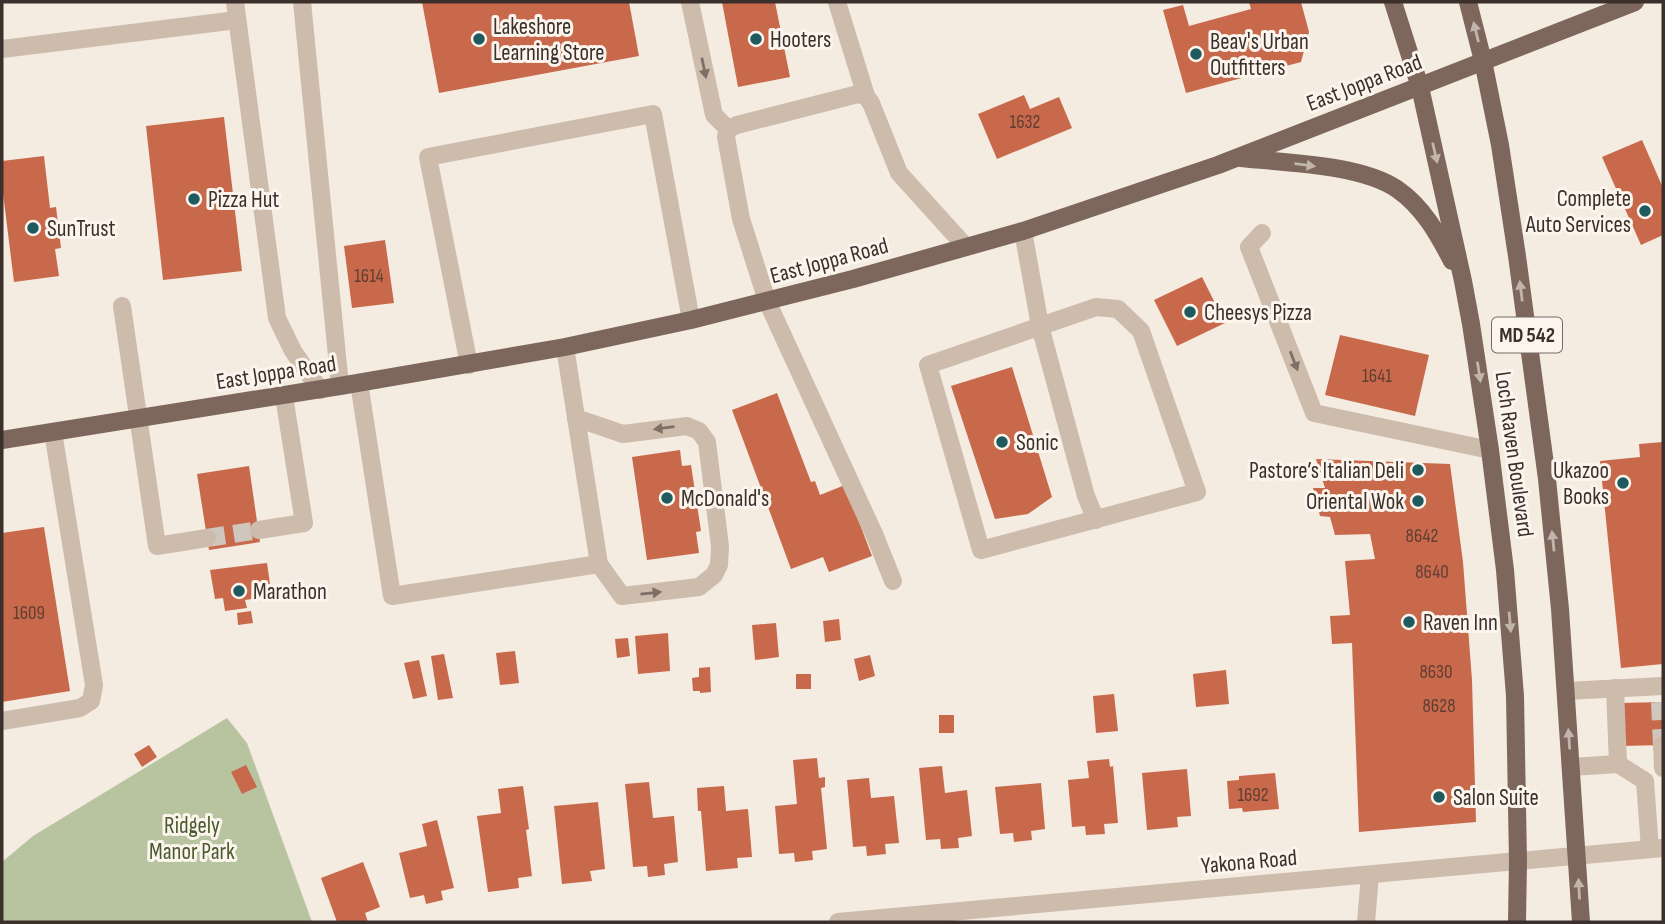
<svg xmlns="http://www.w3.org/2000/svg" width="1665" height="924" font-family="'Sofia Sans Condensed',sans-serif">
	<rect width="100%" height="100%" fill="#f4ebe1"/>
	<!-- green -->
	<polygon fill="#b8c4a0" points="227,718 247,743 312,922 2,922 2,862 33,836"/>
	<!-- building -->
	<g fill="#c8694b">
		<polygon points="422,2 629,2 639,56 439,93"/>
		<polygon points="722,2 775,2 790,77 738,87"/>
		<polygon points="1249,2 1301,2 1309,32 1301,62 1186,93 1163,10 1183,5 1189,26 1251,9"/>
		<polygon points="1024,95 1030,109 1059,97 1072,128 997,159 978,114"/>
		<polygon points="224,117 242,271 163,280 146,126"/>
		<polygon points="1642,140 1663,188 1663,235 1641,245 1602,157"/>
		<polygon points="44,156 50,208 56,207 61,248 55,249 59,276 14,282 2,185 2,161"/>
		<polygon points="385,240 394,303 352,308 344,246"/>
		<polygon points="1202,277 1225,323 1177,346 1154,300"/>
		<polygon points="1340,335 1429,355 1415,416 1325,395"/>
		<polygon points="1012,367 1052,497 1028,514 995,519 951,386"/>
		<polygon points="777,393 811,482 815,481 820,495 845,485 872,556 829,572 823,557 791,569 732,410"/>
		<polygon points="1663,442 1663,664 1621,668 1600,461 1640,457 1639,444"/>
		<polygon points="680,450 682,466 691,465 701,531 696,532 699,553 647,560 632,457"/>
		<polygon points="1316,459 1450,464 1463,562 1472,680 1476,822 1359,832 1352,643 1332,644 1330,616 1350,615 1345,561 1375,559 1370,534 1335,535 1330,517 1320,516 1313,488 1325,488"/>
		<polygon points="249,466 260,542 209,550 197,474"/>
		<polygon points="44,527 70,691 2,702 2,533"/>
		<polygon points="267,563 270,584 264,585 266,597 245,600 247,608 225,611 223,598 215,599 210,570"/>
		<polygon points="251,611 253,623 238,625 237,613"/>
		<polygon points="839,619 841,640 825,642 823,621"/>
		<polygon points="776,623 779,657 755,660 752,625"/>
		<polygon points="668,633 670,671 638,674 635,636"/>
		<polygon points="628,638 630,656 617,658 615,639"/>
		<polygon points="515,651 519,683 500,685 496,653"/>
		<polygon points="444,654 453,698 438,700 431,656"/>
		<polygon points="870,655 875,676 859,681 854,659"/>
		<polygon points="419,660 427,696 413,699 404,663"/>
		<polygon points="710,667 711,692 700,693 700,691 693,691 692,678 699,677 699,668"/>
		<polygon points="1226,670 1229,704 1196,707 1193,674"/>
		<rect x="796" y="674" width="15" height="15"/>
		<polygon points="1114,694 1118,731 1096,733 1093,696"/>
		<polygon points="1663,702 1663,745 1622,746 1621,703"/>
		<rect x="939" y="715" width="15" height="18"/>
		<polygon points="149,745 157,757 142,767 134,754"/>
		<polygon points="817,758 819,778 825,777 825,787 821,788 827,849 812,851 813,860 795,862 794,853 779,854 775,806 797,804 793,760"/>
		<polygon points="1109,759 1110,767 1113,766 1118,823 1104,824 1105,834 1086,835 1085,826 1072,827 1068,780 1089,778 1087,761"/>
		<polygon points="246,765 257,787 242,794 231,772"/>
		<polygon points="942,766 945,793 967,790 972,836 958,838 959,848 941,849 940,839 926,840 919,768"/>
		<polygon points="1187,769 1191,816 1177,817 1178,827 1147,830 1142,773"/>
		<polygon points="1275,773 1279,809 1243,812 1242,808 1229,809 1227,781 1239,780 1239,776"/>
		<polygon points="869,778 871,798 894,796 899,843 885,844 886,854 867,856 866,846 853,847 847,780"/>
		<polygon points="649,782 653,818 674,816 678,862 664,864 665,875 648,877 647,866 633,867 625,784"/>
		<polygon points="1041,783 1045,829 1031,831 1032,840 1014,842 1013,833 1000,834 995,787"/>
		<polygon points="523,786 529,829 526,830 532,876 518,878 519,888 488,892 477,816 501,813 498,789"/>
		<polygon points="724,786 726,811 748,809 752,857 737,858 738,868 706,871 701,811 698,811 697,788"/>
		<polygon points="598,802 605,869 590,871 592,881 562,884 554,806"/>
		<polygon points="437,820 454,888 441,891 443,900 426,904 424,895 410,898 399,853 427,846 422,824"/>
		<polygon points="363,862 380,907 365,913 368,922 337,922 321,878"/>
	</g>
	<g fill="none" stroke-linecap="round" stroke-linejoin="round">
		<!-- minor-tunnel -->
		<g stroke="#cfc6bd" stroke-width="18" stroke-dasharray="18 9" stroke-linecap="butt">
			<polyline points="207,538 259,530"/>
			<polyline points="1660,702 1662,745"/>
		</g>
		<!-- minor -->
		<g stroke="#cdbbac" stroke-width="18">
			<polyline points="235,2 277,318 293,351 320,390"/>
			<polyline points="302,2 340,386"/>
			<polyline points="690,2 714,115 728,129"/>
			<polyline points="837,2 866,96"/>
			<polyline points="2,49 237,20"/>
			<polyline points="1023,231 1040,326 1086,496 1096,520"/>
			<polyline points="1262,233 1249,247 1314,413 1490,450"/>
			<polyline points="122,306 157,546 207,538"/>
			<polygon points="1096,307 1118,309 1141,331 1197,492 981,550 928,365"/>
			<polyline points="469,365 428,157 653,114 691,320"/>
			<polyline points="359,383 392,596 599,564 565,347"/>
			<polyline points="576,418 623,434 687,426 699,431 707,442 720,546 719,565 714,575 699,587 622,596 599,564"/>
			<polyline points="259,530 304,523 284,396"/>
			<polyline points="893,581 875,536 767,301 741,219 726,137 728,129 737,125 858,94 866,96 871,103 899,173 966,247"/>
			<polyline points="1615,688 1618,764"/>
			<polyline points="1566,691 1663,686"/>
			<polyline points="2,721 80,708 91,701 94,685 53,432"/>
			<polyline points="1662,745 1663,768"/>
			<polyline points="1571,767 1618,764 1645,781 1650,849"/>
			<polyline points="838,922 1663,848"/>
			<polyline points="1366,922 1370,875"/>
		</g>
		<!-- major -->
		<g stroke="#7d675c" stroke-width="18">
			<polyline points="1393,2 1420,87 1463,281 1471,324 1490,450 1505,570 1515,696 1518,861 1517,922"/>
			<polyline points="1468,2 1483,61 1500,145 1517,256 1547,479 1560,609 1581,922"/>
			<path d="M1241,158c45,5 119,6 156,31 26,18 41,45 55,72"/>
			<polyline points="2,440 340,386 565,347 691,320 853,279 1023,231 1218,165 1635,2"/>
		</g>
	</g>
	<!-- one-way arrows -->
	<defs><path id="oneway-solid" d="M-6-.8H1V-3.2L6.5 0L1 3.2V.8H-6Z" transform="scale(1.75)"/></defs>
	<g fill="#c2b5ac">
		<use href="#oneway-solid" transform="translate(1476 32) rotate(-104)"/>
		<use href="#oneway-solid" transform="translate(1435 153) rotate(77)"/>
		<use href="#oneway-solid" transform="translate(1305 165) rotate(7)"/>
		<use href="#oneway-solid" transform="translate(1521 291) rotate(-97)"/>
		<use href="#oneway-solid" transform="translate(1479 372) rotate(81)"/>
		<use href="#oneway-solid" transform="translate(1553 541) rotate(-96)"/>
		<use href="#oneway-solid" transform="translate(1510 622) rotate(85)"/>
		<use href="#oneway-solid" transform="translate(1569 739) rotate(-94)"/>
		<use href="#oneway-solid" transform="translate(1579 889) rotate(-93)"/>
	</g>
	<g fill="#7d6f65">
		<use href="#oneway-solid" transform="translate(704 68) rotate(78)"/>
		<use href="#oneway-solid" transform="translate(1294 361) rotate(69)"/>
		<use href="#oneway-solid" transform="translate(664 428) rotate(173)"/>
		<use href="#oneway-solid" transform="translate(651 593) rotate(-6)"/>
	</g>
	<!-- markers -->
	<g fill="#1f5a5e" stroke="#fbf5ee" stroke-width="2.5">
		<circle cx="479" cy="39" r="7"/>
		<circle cx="756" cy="39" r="7"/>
		<circle cx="1196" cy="54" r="7"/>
		<circle cx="194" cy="199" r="7"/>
		<circle cx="1645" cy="211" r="7"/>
		<circle cx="33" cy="228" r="7"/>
		<circle cx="1190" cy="312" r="7"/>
		<circle cx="1002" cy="442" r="7"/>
		<circle cx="1418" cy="470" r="7"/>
		<circle cx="1623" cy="483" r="7"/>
		<circle cx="667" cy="498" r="7"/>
		<circle cx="1418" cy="501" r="7"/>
		<circle cx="239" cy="591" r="7"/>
		<circle cx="1409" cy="622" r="7"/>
		<circle cx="1439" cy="797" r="7"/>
	</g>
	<g text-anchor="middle" stroke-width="6" stroke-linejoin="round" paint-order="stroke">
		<!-- number labels -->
		<g font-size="19" fill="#5e3e33">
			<text x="1025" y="128">1632</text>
			<text x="369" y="282">1614</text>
			<text x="1377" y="382">1641</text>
			<text x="1422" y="542">8642</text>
			<text x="1432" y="578">8640</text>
			<text x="29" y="619">1609</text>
			<text x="1436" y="678">8630</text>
			<text x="1439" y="712">8628</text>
			<text x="1253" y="801">1692</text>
		</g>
		<!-- shield labels -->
		<rect fill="#fbf5ee" stroke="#756b66" stroke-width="2" x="1492" y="317.5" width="70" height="35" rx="5"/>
		<g font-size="21" font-weight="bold" fill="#3b302b">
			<text x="1527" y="342">MD 542</text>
		</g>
		<!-- poi labels -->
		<g font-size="23" fill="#3b302b" stroke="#fbf5ee" text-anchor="start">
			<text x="493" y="34">Lakeshore<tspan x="493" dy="26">Learning Store</tspan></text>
			<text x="770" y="47">Hooters</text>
			<text x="1210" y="49">Beav's Urban<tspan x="1210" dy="26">Outfitters</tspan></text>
			<text x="1631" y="206" text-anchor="end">Complete<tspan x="1631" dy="26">Auto Services</tspan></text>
			<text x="208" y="207">Pizza Hut</text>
			<text x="47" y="236">SunTrust</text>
			<text x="1204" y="320">Cheesys Pizza</text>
			<text x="1016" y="450">Sonic</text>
			<text x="1404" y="478" text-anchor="end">Pastore’s Italian Deli</text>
			<text x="1609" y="478" text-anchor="end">Ukazoo<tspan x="1609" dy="26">Books</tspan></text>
			<text x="681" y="506">McDonald's</text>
			<text x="1404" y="509" text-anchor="end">Oriental Wok</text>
			<text x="253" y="599">Marathon</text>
			<text x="1423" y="630">Raven Inn</text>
			<text x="1453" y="805">Salon Suite</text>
		</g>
		<!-- street labels -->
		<g font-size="23" fill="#3b302b" stroke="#fbf5ee">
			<text transform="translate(1364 82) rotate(-21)" y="8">East Joppa Road</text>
			<text transform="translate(829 260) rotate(-15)" y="8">East Joppa Road</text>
			<text transform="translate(276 372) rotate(-9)" y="8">East Joppa Road</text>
			<text transform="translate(1515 454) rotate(82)" y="8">Loch Raven Boulevard</text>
			<text transform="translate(1249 861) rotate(-5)" y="8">Yakona Road</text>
		</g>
		<!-- park labels -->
		<g font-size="23" fill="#4a5a2e" stroke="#fbf5ee">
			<text x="192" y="833">Ridgely<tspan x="192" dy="26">Manor Park</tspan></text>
		</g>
	</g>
	<!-- border -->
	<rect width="1665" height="924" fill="none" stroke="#3b302b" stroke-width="7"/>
</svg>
